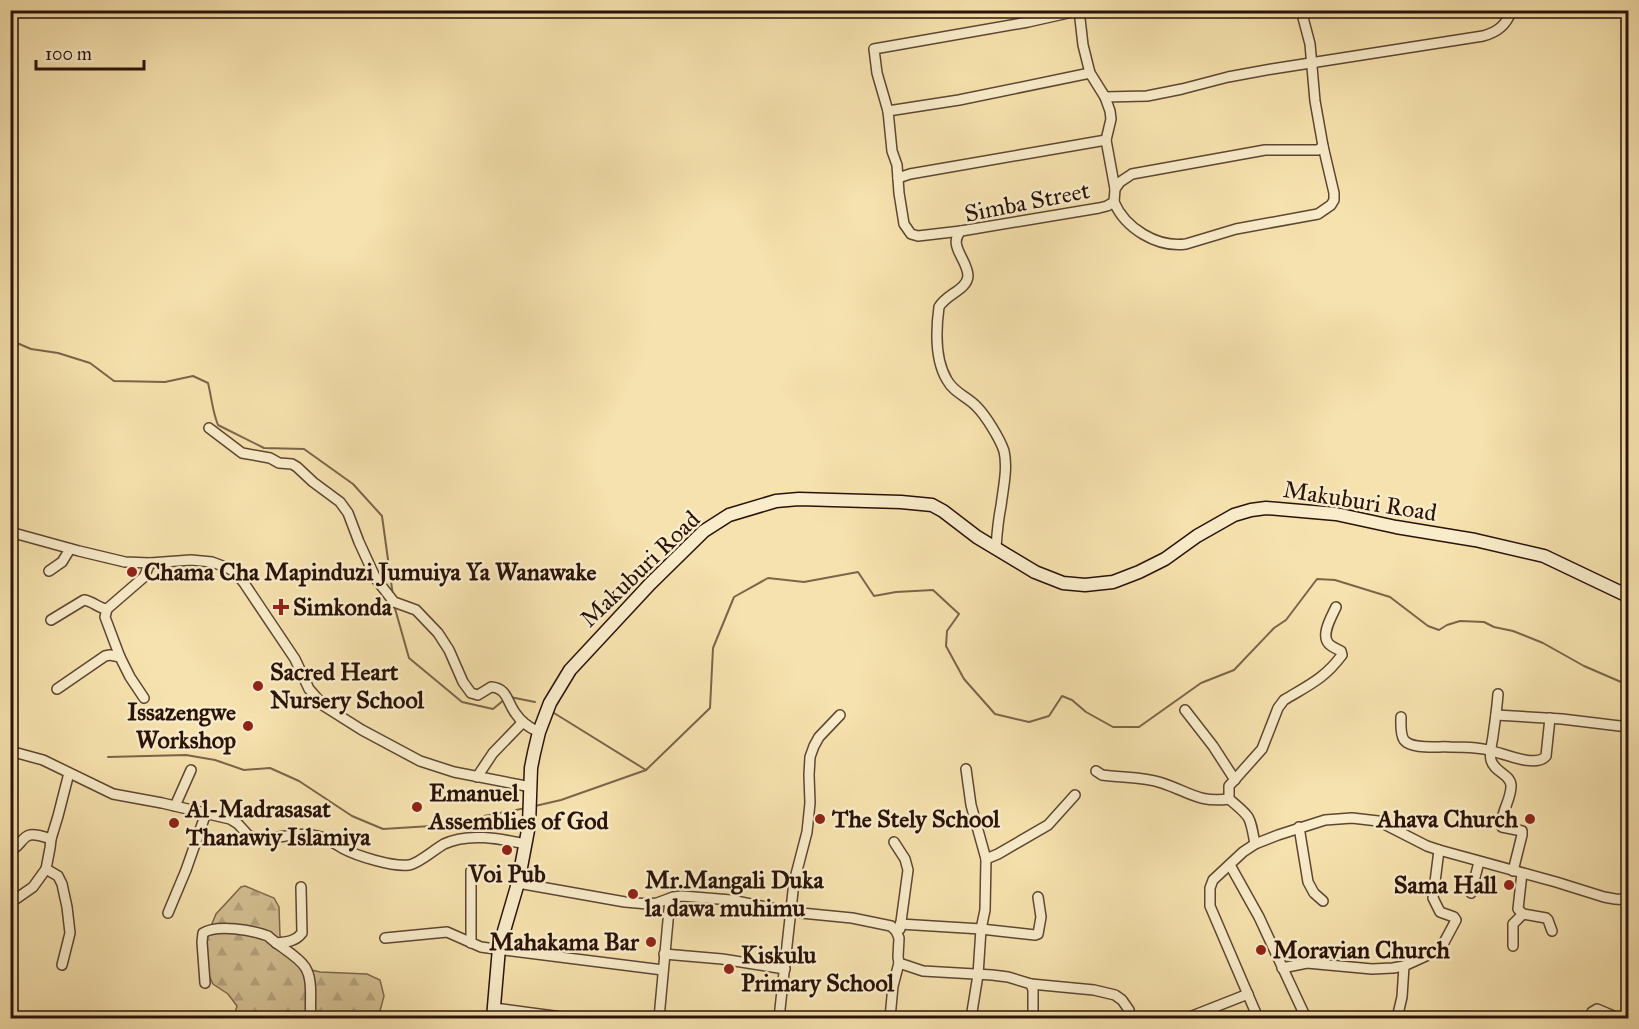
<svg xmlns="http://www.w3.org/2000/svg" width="1639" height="1029" font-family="'IM FELL Great Primer',serif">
	<defs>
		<pattern id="forest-firs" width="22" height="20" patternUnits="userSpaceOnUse" patternTransform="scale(1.5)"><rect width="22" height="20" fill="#d3bf92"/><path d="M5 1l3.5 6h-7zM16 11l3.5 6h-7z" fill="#b5a37d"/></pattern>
	</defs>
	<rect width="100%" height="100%" fill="#f6e2ae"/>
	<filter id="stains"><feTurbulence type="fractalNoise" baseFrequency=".00333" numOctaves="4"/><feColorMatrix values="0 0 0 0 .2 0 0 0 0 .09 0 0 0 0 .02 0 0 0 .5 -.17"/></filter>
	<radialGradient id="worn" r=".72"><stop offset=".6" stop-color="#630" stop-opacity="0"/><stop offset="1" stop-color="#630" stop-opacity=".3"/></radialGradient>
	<!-- forest -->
	<polygon fill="url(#forest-firs)" stroke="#7e684e" stroke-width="1.5" points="245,886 274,898 279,907 280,936 308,969 320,972 367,974 380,980 384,996 378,1018 237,1018 234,1016 237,1006 228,994 213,984 199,955 216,914 241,887"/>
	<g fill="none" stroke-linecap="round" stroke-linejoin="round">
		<!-- stream -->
		<g stroke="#7b644a" stroke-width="2">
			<path d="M10,340l21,9 27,4 32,10 24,18 51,1 28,-6 15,7c4,16 4,27 10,42l46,23 40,1 49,35 29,32 11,80"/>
			<polyline points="394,605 409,658 462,702 493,709 505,699"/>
			<polyline points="510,697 535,702"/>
			<polyline points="554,713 646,770"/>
			<polyline points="108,757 186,755 215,760 244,770 270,768 299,781 352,816 383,829 431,826 526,808"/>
			<polyline points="535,806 561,800 646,770 710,708 713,648 734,597 768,578 804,582 858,572 874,596 896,592 933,590 959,614 947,631 946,646 964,679 995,714 1029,722 1049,716 1062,696 1072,700 1086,712 1113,727 1139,727 1201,683 1234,670 1274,628 1286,620 1317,579 1335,580 1390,597 1428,626 1439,630 1447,625 1460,621 1484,622 1494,627 1513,631 1543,643 1584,666 1628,685"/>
		</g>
		<!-- street casing -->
		<g stroke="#5d4632" stroke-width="12">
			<g id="street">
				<path d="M1105,97l42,-1 35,-7 46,-12 44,-8 211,-33c15,-4 23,-11 29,-26"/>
				<polyline points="888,111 959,100 1090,73"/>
				<polyline points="898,178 910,174 1106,140"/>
				<polyline points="1115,189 1120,182 1132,174 1265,150 1318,150 1323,146 1315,101 1310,44 1301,10"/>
				<path d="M1114,202c11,26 43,46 72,42l50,-15 82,-15 13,-9 3,-5v-7l-11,-47"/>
				<polyline points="961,231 918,236 911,234 904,224 899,193 897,165 892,151 888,111 877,73 874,49 1028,22 1068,13 1073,10"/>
				<path d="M209,428l33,25 28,5 9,5 13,1 5,3 16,15 27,20 8,11 11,29 17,37 18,23 22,8 22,23 11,17 14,32 8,11 7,2 13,-8c17,1 16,16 25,27 5,8 14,14 23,18"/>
				<polyline points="10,532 79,551 125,562 150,563 191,560 212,562 228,568 236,573 244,583 295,659 309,689 324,706 362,730 420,761 454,772 531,787"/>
				<path d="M996,547c1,-13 2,-27 5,-41 2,-17 7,-38 3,-55 -4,-12 -18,-35 -27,-44 -9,-10 -23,-14 -30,-27 -12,-20 -11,-51 -8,-73 7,-13 28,-17 29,-31 0,-16 -21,-31 -7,-45l138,-23 8,-2 7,-4 1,-13 -9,-49 5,-21 -1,-8 -5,-14 -15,-24 -7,-28 -4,-35"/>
				<polyline points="49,571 62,562 70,549"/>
				<polyline points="107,609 105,617 120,657"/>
				<path d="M51,620l33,-20c9,1 15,9 23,9l37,-32 6,-14"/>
				<polyline points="57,689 105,656 110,655 120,657 130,677 144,698"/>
				<path d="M1498,694c-1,14 -3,28 -5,42 -1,8 -4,16 -2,24 3,12 19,14 20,25 1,14 -11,27 -9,42l20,4v4l-9,36"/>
				<polyline points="1185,710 1213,746 1235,780"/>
				<polyline points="1496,715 1562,719 1628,727"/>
				<path d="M1401,717c0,7 -1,17 3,23 8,10 34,6 46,7 13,0 30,0 42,4 13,3 44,17 54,5l4,-38"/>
				<path d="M10,751l33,9 70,34 49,9 68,16 8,5 11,12c22,7 46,-6 68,0 10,2 17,7 25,12 15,8 50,19 67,17 9,-1 26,-16 35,-21 25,-12 57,-5 82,0"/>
				<polyline points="966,769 971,805 986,859 985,910 981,929 978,975 971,1018"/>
				<path d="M1096,771l6,4c20,3 41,1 60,8 27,9 37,20 67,16"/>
				<polyline points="477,777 493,753 523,722"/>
				<polyline points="175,806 191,770"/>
				<polyline points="1299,827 1308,882 1314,893 1323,901"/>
				<polyline points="894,842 905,859 908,870 900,929"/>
				<path d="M1255,844c-5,-28 -4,-27 -26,-45v-13l33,-37 16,-41 6,-8c25,-15 40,-21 58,-45l-1,-4c-4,-2 -9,-4 -12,-7 -9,-9 3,-28 7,-37"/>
				<path d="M10,850c10,-2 11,-13 20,-15 6,-1 15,2 21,4"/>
				<polyline points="986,859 998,854 1048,825 1075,795"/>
				<polyline points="1230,865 1259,917 1306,1018"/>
				<polyline points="46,869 58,876 62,884 67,907 70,933 62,965"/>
				<polyline points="471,871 471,943"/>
				<polyline points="1522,873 1518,909 1523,914 1546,918 1548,920 1552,931"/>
				<polyline points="518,883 625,902 648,904 657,903 673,897 682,896 731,900 791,912 852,918 891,926 896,931 899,938 898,957 899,963 923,971 992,975 1008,977 1031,984 1094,990 1115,995 1122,1000 1129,1010 1131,1018"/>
				<polyline points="1471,893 1479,862"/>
				<polyline points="10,903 33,887 46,869 50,848 51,839 58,816 69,773"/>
				<polyline points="168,913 186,870 206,813"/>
				<polyline points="900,924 981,929 1035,935 1038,934 1041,917 1038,897"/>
				<polyline points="385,938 447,932 481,947 488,948 663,970"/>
				<path d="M276,943c10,-1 19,-1 26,-10l-1,-46"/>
				<polyline points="1513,946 1513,924 1523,914"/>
				<polyline points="664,954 722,959 785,969"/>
				<polyline points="1282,968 1307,963 1372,969 1393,968 1404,966 1437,951 1441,948 1456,920 1454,917 1440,912 1433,898 1439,850"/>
				<path d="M205,983l-3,-41 1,-9c14,-9 49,-3 65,3 10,10 29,19 37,31 9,14 4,35 6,51"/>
				<polyline points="1031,984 1033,990 1033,1018"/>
				<polyline points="494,1008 569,1018"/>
				<polyline points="659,1018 670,899"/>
				<polyline points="779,1018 794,882 807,832 810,803 809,775 810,757 814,746 819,737 840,715"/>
				<polyline points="890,1018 893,986 899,963"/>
				<polyline points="1187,1018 1248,994"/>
				<polyline points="1258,1018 1210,906 1210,888 1213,880 1243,852 1255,844 1278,835 1325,820 1352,818 1378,821 1427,846 1439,850 1556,882 1604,897 1615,899 1628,900"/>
				<polyline points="1397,1018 1402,997 1404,966"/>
				<polyline points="1589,1018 1592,1012 1597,1009 1618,1018"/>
			</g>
		</g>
		<!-- secondary casing -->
		<g stroke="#2a1209" stroke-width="15">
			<polyline id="secondary" points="493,1018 499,948 518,883 529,825 531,768 534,753 539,732 550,703 570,670 650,584 704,531 729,515 776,501 799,499 901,502 932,505 943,511 977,537 1035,572 1063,583 1085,585 1113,582 1139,572 1165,559 1197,536 1234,515 1251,510 1266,508 1336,514 1396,527 1475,540 1544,556 1628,596"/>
		</g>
		<!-- street -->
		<use href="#street" stroke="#f9ecca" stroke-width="9"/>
		<!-- secondary -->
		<use href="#secondary" stroke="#f9ecca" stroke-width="12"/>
	</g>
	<!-- markers -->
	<g fill="#8f2418" stroke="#f9ecca" stroke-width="2">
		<circle cx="132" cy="572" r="6"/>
		<path d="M278 598h6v6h6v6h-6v6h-6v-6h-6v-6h6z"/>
		<circle cx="258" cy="686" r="6"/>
		<circle cx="248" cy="726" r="6"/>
		<circle cx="417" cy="807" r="6"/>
		<circle cx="820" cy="819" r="6"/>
		<circle cx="1530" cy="819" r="6"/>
		<circle cx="174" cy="823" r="6"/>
		<circle cx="507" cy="850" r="6"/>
		<circle cx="1509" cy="885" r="6"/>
		<circle cx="633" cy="894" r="6"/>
		<circle cx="651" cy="942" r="6"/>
		<circle cx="1261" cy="950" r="6"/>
		<circle cx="729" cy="969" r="6"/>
	</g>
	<g text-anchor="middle" stroke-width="5" stroke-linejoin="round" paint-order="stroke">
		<!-- street labels -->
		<g font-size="24" fill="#2a1209" stroke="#f9ecca">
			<text transform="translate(1027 202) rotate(-11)" y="8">Simba Street</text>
			<text transform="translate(1360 501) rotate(9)" y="8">Makuburi Road</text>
			<text transform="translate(640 569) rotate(-44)" y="8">Makuburi Road</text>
		</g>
		<!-- poi labels -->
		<g font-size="24" font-weight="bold" fill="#2a1209" stroke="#f9ecca" text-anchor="start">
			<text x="144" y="580">Chama Cha Mapinduzi Jumuiya Ya Wanawake</text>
			<text x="293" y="615">Simkonda</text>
			<text x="270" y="680">Sacred Heart<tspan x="270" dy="28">Nursery School</tspan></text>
			<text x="236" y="720" text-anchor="end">Issazengwe<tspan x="236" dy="28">Workshop</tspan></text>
			<text x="429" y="801">Emanuel<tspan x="429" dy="28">Assemblies of God</tspan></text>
			<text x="186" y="817">Al-Madrasasat<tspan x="186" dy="28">Thanawiy Islamiya</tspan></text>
			<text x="832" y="827">The Stely School</text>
			<text x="1518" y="827" text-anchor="end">Ahava Church</text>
			<text x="507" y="882" text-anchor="middle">Voi Pub</text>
			<text x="645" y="888">Mr.Mangali Duka<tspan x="645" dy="28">la dawa muhimu</tspan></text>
			<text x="1497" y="893" text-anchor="end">Sama Hall</text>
			<text x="639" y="950" text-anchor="end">Mahakama Bar</text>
			<text x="1273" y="958">Moravian Church</text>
			<text x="741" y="963">Kiskulu<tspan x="741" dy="28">Primary School</tspan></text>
		</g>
	</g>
	<!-- margin -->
	<rect width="1639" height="1029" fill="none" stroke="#f6e2ae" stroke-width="36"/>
	<rect x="12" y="12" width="1615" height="1005" fill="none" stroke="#2a1209" stroke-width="3"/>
	<rect x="18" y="18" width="1603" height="993" fill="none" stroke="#2a1209" stroke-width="1.5"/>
	<!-- scale -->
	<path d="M36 60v9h108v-9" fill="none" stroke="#2a1209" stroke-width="3"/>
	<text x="45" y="60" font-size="18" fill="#2a1209" stroke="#f9ecca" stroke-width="4.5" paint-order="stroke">100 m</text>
	<rect width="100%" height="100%" filter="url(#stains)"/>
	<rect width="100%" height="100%" fill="url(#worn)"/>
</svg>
